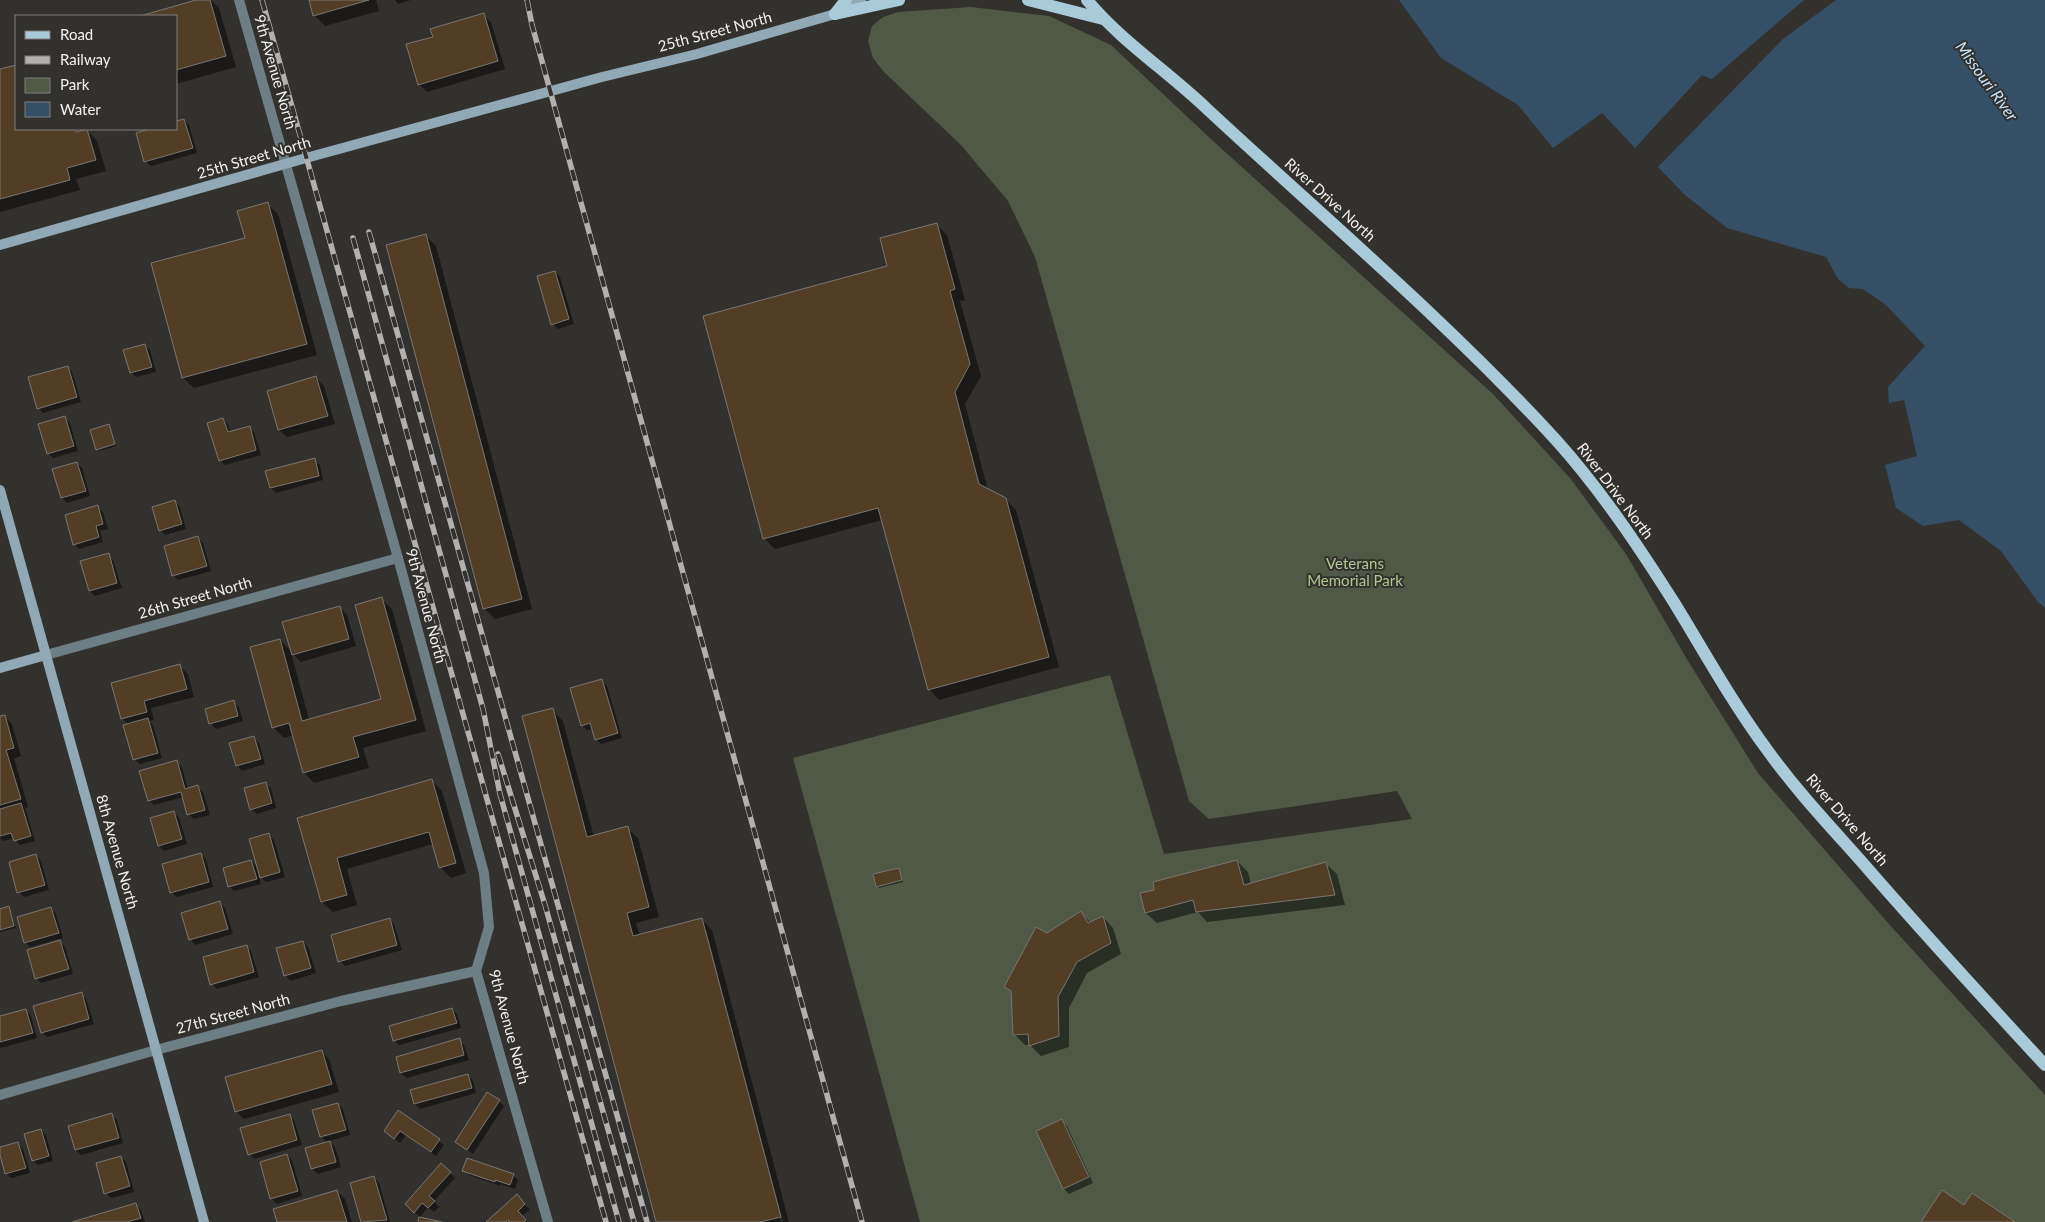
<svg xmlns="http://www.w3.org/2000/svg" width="2045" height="1222" font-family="Lato,sans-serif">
	<rect width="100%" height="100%" fill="#33312e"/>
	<!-- green -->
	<polygon fill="#505846" points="971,7 1049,16 1111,45 1213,141 1493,394 1570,478 1626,554 1688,661 1758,773 1888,923 2045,1095 2045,1222 920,1222 793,758 1110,675 1164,854 1412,819 1397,791 1209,819 1189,801 1035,257 1008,201 961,145 884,72 873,58 868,41 872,26 883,17 898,12"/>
	<!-- water -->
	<g fill="#355066">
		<polygon points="1399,0 1804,0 1712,79 1702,75 1635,148 1602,113 1553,148 1518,105 1441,58"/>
		<polygon points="1836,0 2045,0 2045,608 2038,602 2001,551 1959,520 1923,526 1896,508 1885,465 1917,456 1904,400 1889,403 1888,387 1925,346 1886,305 1863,289 1849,288 1838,279 1826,257 1727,228 1685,195 1658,167 1783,39"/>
	</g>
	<!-- shadow -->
	<g fill="#0007">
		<polygon points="201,0 211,0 219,8 236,67 176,84 176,16 144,16"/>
		<polygon points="310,0 376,0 379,11 325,26 314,15"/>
		<polygon points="395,0 411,0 398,4"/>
		<polygon points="483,15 491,22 505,69 427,92 419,84 434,37"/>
		<polygon points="16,66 16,129 87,130 97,141 106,171 76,179 80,190 0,212 0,70"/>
		<polygon points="184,120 189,125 197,153 151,166 145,161 138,133 154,129 176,129"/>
		<polygon points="267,204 278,214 317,355 194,388 183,378 152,264 246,238"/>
		<polygon points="936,224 947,235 965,300 960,301 981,376 965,404 988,490 1005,499 1016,510 1059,667 939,700 929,689 882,520 775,549 764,538 889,267"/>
		<polygon points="426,236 436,246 532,609 495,619 484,608"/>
		<polygon points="555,272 560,277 574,324 558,329 553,324"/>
		<polygon points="145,345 150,350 156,372 136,377 131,372"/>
		<polygon points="67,367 72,372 81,402 43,413 38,408"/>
		<polygon points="316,378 324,386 335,424 287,437 279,430"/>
		<polygon points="65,418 70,423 78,451 53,458 48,453"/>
		<polygon points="223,419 228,424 230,432 249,427 254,432 261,455 225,465 220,460"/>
		<polygon points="109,425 116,446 99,451 97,449"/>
		<polygon points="314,460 320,465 323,480 276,493 271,488 267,472"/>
		<polygon points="77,463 82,468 90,496 67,503 62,498"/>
		<polygon points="175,502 180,507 186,529 165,535 160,530"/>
		<polygon points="97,507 103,512 108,529 100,531 103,542 79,549 74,544"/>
		<polygon points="198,538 203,543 211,571 178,580 173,575"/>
		<polygon points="108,555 113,560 122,588 95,596 90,591 82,562"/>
		<polygon points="381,599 392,609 426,731 363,748 369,768 314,783 304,772 294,735 284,738 273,727 280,640 292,652 339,607 347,615 356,646 301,662 291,652 309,720 383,700"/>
		<polygon points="180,666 188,674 194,697 151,708 154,720 149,721 153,725 162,758 140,764 134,759 129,725 122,718"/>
		<polygon points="602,681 607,686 622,738 601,744 596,739 593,729 587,730 582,725"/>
		<polygon points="234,702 239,707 243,721 216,729 211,724 206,710"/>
		<polygon points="552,710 563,721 594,837 627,828 638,838 659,917 636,923 640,936 701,919 712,930 789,1222 783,1222 706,930 704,930 781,1222 657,1222"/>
		<polygon points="4,716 12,724 21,756 14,758 28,807 25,808 35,841 20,845 14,838 4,841 0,838 0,717"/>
		<polygon points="254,738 259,743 265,764 242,771 237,765"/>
		<polygon points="177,762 182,767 188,790 198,787 203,792 210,815 194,819 188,814 184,797 154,805 149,800"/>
		<polygon points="431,780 442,791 466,873 451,878 440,867 433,844 347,869 357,905 333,912 322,902 298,819"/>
		<polygon points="265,783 271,788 276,808 257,814 251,809"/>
		<polygon points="174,812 179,818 187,844 164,851 159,846 152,819"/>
		<polygon points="269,835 274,840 285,877 266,882 258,874 261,884 234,891 229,886 251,861 259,869"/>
		<polygon points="200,854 206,859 213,887 177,897 171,892"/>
		<polygon points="36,855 41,861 49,890 24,897 19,892"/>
		<polygon points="1237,861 1248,872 1251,884 1326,864 1337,874 1345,905 1207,922 1198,912 1157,923 1146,913 1156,891"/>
		<polygon points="898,869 903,882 879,888 877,886"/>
		<polygon points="220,903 225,908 233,934 195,945 190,939"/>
		<polygon points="8,908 16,928 0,932 0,910"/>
		<polygon points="51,908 56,914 63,938 30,947 25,942"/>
		<polygon points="1081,913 1091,923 1103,917 1113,928 1121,954 1087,973 1069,1008 1069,1047 1041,1056 1030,1045 1025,1045 1014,1034 1012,993 1006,987"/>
		<polygon points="389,919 394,924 402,950 345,966 340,961"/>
		<polygon points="60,942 65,947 73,974 41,983 36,978"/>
		<polygon points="303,942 308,947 316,973 291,981 286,976 278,949"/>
		<polygon points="246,946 251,951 259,977 217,989 212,984"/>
		<polygon points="81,994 86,999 94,1024 47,1037 42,1032"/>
		<polygon points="452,1009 457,1014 461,1028 399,1045 394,1040"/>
		<polygon points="26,1010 31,1016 37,1038 0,1048 0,1018"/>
		<polygon points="459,1040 464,1045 469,1060 407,1078 401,1073 397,1057"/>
		<polygon points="321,1051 329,1059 339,1092 244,1119 236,1111"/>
		<polygon points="468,1075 473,1081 476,1093 420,1109 415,1104"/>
		<polygon points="499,1101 504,1106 473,1154 462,1146"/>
		<polygon points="338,1104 343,1109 350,1135 329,1141 335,1147 341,1167 318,1174 312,1168 327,1143 321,1136"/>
		<polygon points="399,1112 444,1145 436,1156 406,1135 400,1143 385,1131"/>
		<polygon points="112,1115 117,1120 123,1143 81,1155 76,1150 69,1127"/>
		<polygon points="289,1115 294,1120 302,1145 254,1159 249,1154"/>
		<polygon points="1062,1121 1067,1126 1093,1183 1069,1194 1064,1189 1038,1132"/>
		<polygon points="41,1130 46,1135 53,1161 38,1165 33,1160"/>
		<polygon points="18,1144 23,1149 30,1173 11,1178 6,1173 0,1149"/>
		<polygon points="287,1155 292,1160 302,1196 277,1204 272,1199"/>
		<polygon points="121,1157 126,1162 134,1192 111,1198 106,1193"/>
		<polygon points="441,1165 455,1178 434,1201 439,1207 434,1212 428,1207 420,1217 411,1209"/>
		<polygon points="464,1170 513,1175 518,1180 515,1189 500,1184 500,1186 469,1175"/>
		<polygon points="374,1177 379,1183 390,1222 363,1222 352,1184"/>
		<polygon points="337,1191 345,1199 352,1222 278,1222"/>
		<polygon points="517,1196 530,1210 522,1216 527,1222 488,1222"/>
		<polygon points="136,1205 141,1210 145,1222 76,1222"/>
	</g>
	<!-- building -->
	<g fill="#513e24" stroke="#797673">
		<polygon points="196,0 210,0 226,56 176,70 176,16 140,16"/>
		<polygon points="309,0 369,0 313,16"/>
		<polygon points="484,13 498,61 418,85 406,44 433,37 430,29"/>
		<polygon points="16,65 16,129 75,129 76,132 87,129 96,160 67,168 70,180 0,199 0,69"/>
		<polygon points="184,119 193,148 144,162 136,133 149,129 176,129 176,121"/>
		<polygon points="268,202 307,344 182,378 151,263 245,238 237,211"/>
		<polygon points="937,223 955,289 950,291 970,364 955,392 979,484 1006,498 1049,657 928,690 878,508 763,539 703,316 887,266 880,238"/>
		<polygon points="426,234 522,599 483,609 386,245"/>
		<polygon points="555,271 569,319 551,325 537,276"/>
		<polygon points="145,344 152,367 130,373 123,350"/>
		<polygon points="68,366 77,397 37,409 28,377"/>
		<polygon points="316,376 328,416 278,430 267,391"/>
		<polygon points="65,416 74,446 47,454 38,424"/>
		<polygon points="223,418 228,432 250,426 256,450 219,461 207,423"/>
		<polygon points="109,424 115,444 96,450 90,430"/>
		<polygon points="315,458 319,476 270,488 265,471"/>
		<polygon points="77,462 86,491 61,498 52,469"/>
		<polygon points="175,500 182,524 159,531 152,507"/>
		<polygon points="98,505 103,524 96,526 99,537 73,545 65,515"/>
		<polygon points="198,536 207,566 172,576 164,546"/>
		<polygon points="109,553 117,583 89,591 80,561"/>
		<polygon points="382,597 416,720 353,737 359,757 303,773 289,723 272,728 250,647 280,639 302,721 381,699 355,605"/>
		<polygon points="340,606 349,639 292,655 282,622"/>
		<polygon points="180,664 187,689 144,701 147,712 121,719 111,683"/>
		<polygon points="602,679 618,733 595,740 590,723 581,726 570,688"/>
		<polygon points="234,700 238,716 209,724 205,709"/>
		<polygon points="553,708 587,837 628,826 649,907 627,913 633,936 702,918 781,1217 760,1222 656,1222 522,716"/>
		<polygon points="5,715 14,748 6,750 21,799 0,805 0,716"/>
		<polygon points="148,718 158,753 133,760 123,725"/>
		<polygon points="254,736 261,759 236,766 229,743"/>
		<polygon points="177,760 185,789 198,785 205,810 187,815 181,792 148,801 139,771"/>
		<polygon points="432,779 456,863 439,868 429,832 337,858 347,895 321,902 297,818"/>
		<polygon points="266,782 272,803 250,810 244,788"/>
		<polygon points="21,803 31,836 14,841 11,833 0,836 0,809"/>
		<polygon points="174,811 182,839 158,846 150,818"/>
		<polygon points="269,833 280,872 260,878 249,839"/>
		<polygon points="201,853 209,882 170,893 162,864"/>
		<polygon points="36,854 45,885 17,893 9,862"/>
		<polygon points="251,860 257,879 228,887 223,868"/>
		<polygon points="1237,860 1244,885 1326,862 1335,895 1196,912 1193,900 1145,913 1140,893 1154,890 1153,882"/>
		<polygon points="899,868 902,880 876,887 873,874"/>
		<polygon points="220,901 228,929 189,940 181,913"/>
		<polygon points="9,906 14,926 0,930 0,909"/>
		<polygon points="51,907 59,933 24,943 17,917"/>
		<polygon points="1081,911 1088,923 1103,916 1111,943 1077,962 1058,997 1059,1036 1029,1046 1028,1034 1013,1035 1011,991 1004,987 1036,927 1047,933"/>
		<polygon points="390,918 397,945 338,962 331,935"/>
		<polygon points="60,940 69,969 35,979 27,950"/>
		<polygon points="303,941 311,968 284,976 276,948"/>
		<polygon points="247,945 254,972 210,985 203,957"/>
		<polygon points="82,992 89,1019 41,1033 33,1006"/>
		<polygon points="452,1008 457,1023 393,1041 389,1026"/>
		<polygon points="26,1009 33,1033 0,1042 0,1016"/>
		<polygon points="460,1038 464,1055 400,1073 396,1057"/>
		<polygon points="322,1050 332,1084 235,1112 225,1077"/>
		<polygon points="468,1074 472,1088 414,1104 410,1090"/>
		<polygon points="487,1092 500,1100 467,1150 455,1142"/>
		<polygon points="338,1103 346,1130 320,1137 312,1110"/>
		<polygon points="398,1110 440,1139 431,1152 400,1131 394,1139 384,1131"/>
		<polygon points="112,1113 119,1138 75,1150 68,1126"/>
		<polygon points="290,1114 297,1140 248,1155 240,1128"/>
		<polygon points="1062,1119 1089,1177 1063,1189 1036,1131"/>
		<polygon points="41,1129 49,1156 32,1161 24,1134"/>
		<polygon points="330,1141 336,1162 311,1169 305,1148"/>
		<polygon points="18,1142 26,1168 5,1174 0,1155 0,1147"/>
		<polygon points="287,1154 298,1191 270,1199 260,1162"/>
		<polygon points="121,1156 130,1186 104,1194 96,1163"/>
		<polygon points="467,1158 514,1174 510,1185 495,1180 495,1182 462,1171"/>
		<polygon points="441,1163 451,1172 429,1196 435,1201 428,1208 422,1203 414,1213 405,1204"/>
		<polygon points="374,1176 387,1220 361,1222 350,1183"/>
		<polygon points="337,1190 347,1222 277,1222 273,1209"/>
		<polygon points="1942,1190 1964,1205 1972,1193 2015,1222 1921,1222"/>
		<polygon points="517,1194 525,1204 518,1211 526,1220 524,1222 509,1222 508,1220 506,1222 486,1222"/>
		<polygon points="136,1203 141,1218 127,1222 72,1222"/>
		<polygon points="419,1217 442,1222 418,1222"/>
	</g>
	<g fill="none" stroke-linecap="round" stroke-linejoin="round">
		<!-- street -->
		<g stroke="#6e7e85" stroke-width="10">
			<polyline points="239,0 398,558 484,873 489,927 476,971 548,1222"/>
			<polyline points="46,655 398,558"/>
			<polyline points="0,1095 156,1050 341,1001 476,971"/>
		</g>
		<!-- secondary -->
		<g stroke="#90a9b4" stroke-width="10">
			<polyline points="0,245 306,158 602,77 697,54 835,14 861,0"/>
			<polyline points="0,490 204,1222"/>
			<polyline points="0,668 46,655"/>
		</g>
		<!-- primary -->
		<g stroke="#a9cbd9" stroke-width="12">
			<polyline points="1028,0 1103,19"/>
			<path d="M1087,0c33,40 80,71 118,107 118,110 242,214 351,333 45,50 83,107 119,164 30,49 58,100 93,147 28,39 61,74 93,110 60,69 122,137 184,204"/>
			<polyline points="835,14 899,0"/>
			<polyline points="835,14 846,0"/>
		</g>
		<!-- rail casing -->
		<g stroke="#b2b1af" stroke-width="5.5">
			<g id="rail">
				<polyline points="262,0 606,1222"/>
				<polyline points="527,0 532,25 862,1222"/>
				<polyline points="369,232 647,1222"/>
				<polyline points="353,238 483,709 500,794 619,1222"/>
				<polyline points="498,754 545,905 634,1222"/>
			</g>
		</g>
		<!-- rail -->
		<use href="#rail" stroke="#33312e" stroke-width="4" stroke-dasharray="11" stroke-linecap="butt"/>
	</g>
	<g text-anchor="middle" stroke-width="4" stroke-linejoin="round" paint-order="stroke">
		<!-- street labels -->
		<g font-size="15" fill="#f3f2f0" stroke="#33312e">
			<text transform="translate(715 32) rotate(-15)" y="5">25th Street North</text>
			<text transform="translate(275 72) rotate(74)" y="5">9th Avenue North</text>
			<text transform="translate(254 158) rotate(-16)" y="5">25th Street North</text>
			<text transform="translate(1330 200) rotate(42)" y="5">River Drive North</text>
			<text transform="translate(1615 491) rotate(53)" y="5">River Drive North</text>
			<text transform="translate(195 598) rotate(-16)" y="5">26th Street North</text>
			<text transform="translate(426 606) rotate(75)" y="5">9th Avenue North</text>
			<text transform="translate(1847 820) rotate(49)" y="5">River Drive North</text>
			<text transform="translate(117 852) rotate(74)" y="5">8th Avenue North</text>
			<text transform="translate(233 1014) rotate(-15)" y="5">27th Street North</text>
			<text transform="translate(509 1027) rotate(75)" y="5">9th Avenue North</text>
		</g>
		<!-- park labels -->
		<g font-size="15" fill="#b1c891" stroke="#33312e">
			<text x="1355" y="569">Veterans<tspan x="1355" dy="17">Memorial Park</tspan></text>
		</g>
		<!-- water labels -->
		<g font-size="16" font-style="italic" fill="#c6e5fe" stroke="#33312e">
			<text transform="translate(1987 81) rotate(54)" y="6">Missouri River</text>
		</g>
	</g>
	<!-- legend -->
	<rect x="15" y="15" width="162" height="115" fill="#33312e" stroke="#807e7c"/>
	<rect x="25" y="31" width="25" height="8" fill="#a9cbd9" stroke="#807e7c"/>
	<text x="60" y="40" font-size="15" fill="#f3f2f0">Road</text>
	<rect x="25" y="56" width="25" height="8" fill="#b2b1af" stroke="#807e7c"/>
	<text x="60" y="65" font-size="15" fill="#f3f2f0">Railway</text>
	<rect x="25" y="78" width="25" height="15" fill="#505846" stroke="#807e7c"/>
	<text x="60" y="90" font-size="15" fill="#f3f2f0">Park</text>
	<rect x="25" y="102" width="25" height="15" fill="#355066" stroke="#807e7c"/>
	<text x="60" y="115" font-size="15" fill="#f3f2f0">Water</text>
</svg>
